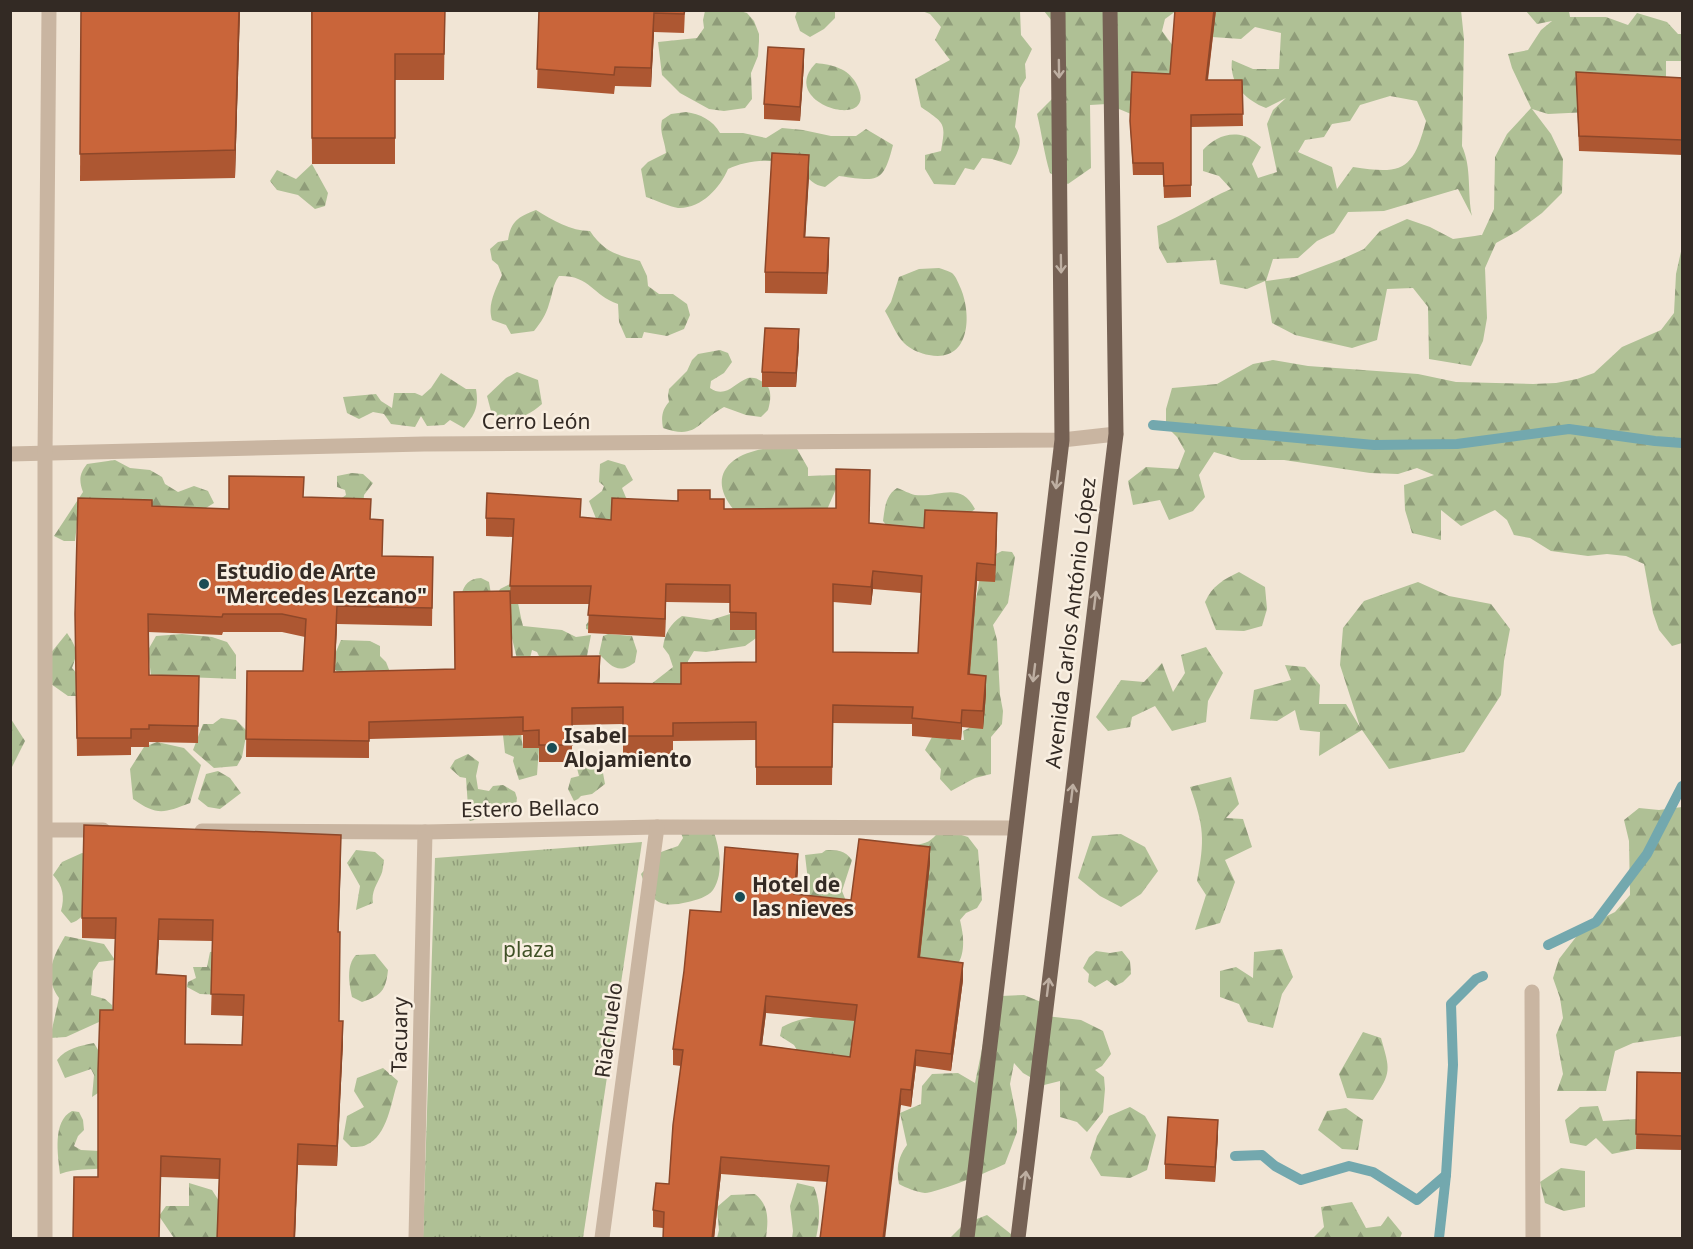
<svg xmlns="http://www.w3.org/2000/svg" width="1693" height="1249" font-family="'Noto Sans',sans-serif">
	<defs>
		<pattern id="grass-tufts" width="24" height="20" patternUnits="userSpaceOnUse" patternTransform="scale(1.5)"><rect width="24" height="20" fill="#afc095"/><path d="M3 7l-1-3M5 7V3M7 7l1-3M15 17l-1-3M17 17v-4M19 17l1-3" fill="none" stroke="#8f9c79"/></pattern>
		<pattern id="forest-firs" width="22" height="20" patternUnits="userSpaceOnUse" patternTransform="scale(1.5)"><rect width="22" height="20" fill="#afc095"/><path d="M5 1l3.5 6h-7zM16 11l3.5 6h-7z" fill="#8f9c79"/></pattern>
	</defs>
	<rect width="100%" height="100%" fill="#f1e5d5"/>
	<!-- grass -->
	<polygon fill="url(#grass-tufts)" points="642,842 583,1238 423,1238 435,858"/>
	<!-- forest -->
	<g fill="url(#forest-firs)" fill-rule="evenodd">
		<path d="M1461,10l3,29 -2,107c10,22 5,47 10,70l-14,-27 -74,22 -36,1 -14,21 -17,8 -19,17 -25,1 -7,22 28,-4 48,-18 22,-10 16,-18 27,-12 23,8 23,12 29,-4 12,-26 1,-52 12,-23 24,-26 -19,-40 -4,-14 20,-4 13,-20 11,-9 -15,3 -11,-13h43l1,6h36l22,8 9,-12 30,9 11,12h4v27h-16v19l-77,32 -41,2 -16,-5 19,25 12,25 -1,34 -20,20 -24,18 -22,12 -11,25 2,50 -4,23 -12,25 -42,-7 -1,-52 -15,-19 -26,1 -10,51 -25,8 -57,-13 -23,-12 -7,-42 -18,8 -27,-5 -4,-24 -49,3 -8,-15 -2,-22c26,-10 48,-26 74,-37l-12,-13 -16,-5v-21c10,-11 25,-19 41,-14 5,1 12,7 17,11l-9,17 6,14 19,-6 -10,-48 6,-14 13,-12 -20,10c-21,-8 -37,-25 -34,-48l21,9h26l2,-36 -26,-6 -14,12 -29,-2 -10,-26zM1390,96l27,5 9,20c-13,49 -23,54 -73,46l-16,22 -5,-22 -34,-15 7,-12 19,-3 8,-13 18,-3 10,-16z"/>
		<polygon points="705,11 740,11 747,13 754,21 759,34 759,41 758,56 751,73 752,99 745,108 724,111 709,109 680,93 662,75 658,42 697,38 704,28 703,20"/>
		<polygon points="835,11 835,18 824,29 810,37 800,31 795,17 797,11"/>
		<path d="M922,11h98l1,24 11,14 -7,15 1,14 -6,10 -5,39c9,15 4,23 -4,38l-19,-6 -10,-1 -8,12 -9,-2 -10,17 -21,-1 -9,-15v-14l16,-4c5,-29 4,-27 -20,-44l-6,-28 35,-19 -15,-20 6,-13 -11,-13z"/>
		<path d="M1044,11h132l-11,8 -3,12 11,15 8,40 -50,28 -24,-10 -17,1 1,63 -23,16 -18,-11c-6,-19 -8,-39 -13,-59l20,-20 10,9 -10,-27 -1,-50z"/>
		<path d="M816,63c17,2 31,5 40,20 28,51 -82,22 -40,-20z"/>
		<path d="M686,112c14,2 27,8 34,21h23l23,5 16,-10 21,2 28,6h25l10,-7 27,16c-10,40 -16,36 -54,31l-14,11c-12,-2 -14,-7 -24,-15 -19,-16 -52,-13 -73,-3 -8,19 -27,40 -50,39 -8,-1 -23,-8 -32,-11l-5,-28 7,-7 18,-9c-1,-12 -7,-21 -4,-33l9,-6z"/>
		<polygon points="312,164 328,193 325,206 315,209 298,195 277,190 270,181 277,170 296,179"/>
		<path d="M536,210c16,10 35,21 54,21 14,21 27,24 50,30l7,15 1,10 11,8h14l14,10 3,11 -6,14 -17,7 -23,-4 -2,6h-16l-7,-16 -1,-18c-26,-9 -28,-29 -59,-28 -7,10 -6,17 -10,28 -3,11 -8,18 -15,27l-23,3 -5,-9 -14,-5c-5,-16 4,-31 10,-45l-4,-10 -6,-5 -2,-11 8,-7 10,-2c3,-19 10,-23 28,-30z"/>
		<polygon points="1682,247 1682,643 1672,646 1659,630 1653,613 1644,564 1626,556 1607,554 1588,556 1551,551 1530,538 1514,535 1507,520 1495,510 1461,526 1441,510 1441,540 1412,533 1405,510 1404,485 1434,475 1417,468 1398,474 1370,473 1284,460 1241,460 1214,452 1199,475 1205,497 1193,511 1169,520 1160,500 1133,505 1128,481 1146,467 1178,469 1185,451 1177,437 1166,426 1166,409 1172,388 1217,384 1253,364 1273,360 1308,366 1418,374 1456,382 1533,384 1556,383 1577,379 1594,373 1622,347 1661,330 1674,313 1676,274"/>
		<path d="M939,268c4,1 9,3 13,5 4,3 7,12 9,16 11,27 9,74 -32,66 -8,-1 -19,-6 -25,-12 -8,-8 -13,-22 -19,-32l6,-9 8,-25 20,-8z"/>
		<path d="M720,350l8,3 4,9 -8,11 -13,8 -1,7c16,11 24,-5 38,-10 5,-1 9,0 13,3 12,5 10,18 7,29l-7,7 -15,-2 -22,-8c-27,15 -27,33 -61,21 -2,-11 -1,-18 6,-26l-1,-6 1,-7 18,-18 5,-11 6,-6z"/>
		<path d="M517,372l21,8 4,24c-15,13 -32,21 -50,11l-5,-19 19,-18z"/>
		<path d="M441,373l25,16h10c3,18 -1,25 -12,39l-14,-8 -6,5 -17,1 -6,-10 -6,11 -24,-3 -7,-10 -11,-2 -14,7 -12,-6 -4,-16 33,-3 5,7 11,7 2,-15h21l7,3 9,-8z"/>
		<path d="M763,449h34l11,19v8l28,-1v14l-10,23 -92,-2c-27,-32 -6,-55 29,-61z"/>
		<path d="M115,460l15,8 20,2 12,7 3,7 13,8 16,-6 14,5 6,12 -16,10 -120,3 -3,25h-11l-10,-5 29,-44c-4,-11 -4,-18 4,-28z"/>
		<polygon points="608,460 625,465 633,480 622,488 627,500 597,632 586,629 586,625 593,615 607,546 589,501 602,491 604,486 599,482 600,464"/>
		<polygon points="352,473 363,474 373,483 364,495 363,507 339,500 346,495 345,490 337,487 337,476"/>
		<path d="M897,488c6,2 13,6 18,7 24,3 45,-15 60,14l-11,9 -40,17 -37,-9 -4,-5c2,-13 2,-25 14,-33z"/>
		<path d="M1002,551l10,1 3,5 -7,46 -15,22 4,15 3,55 3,16 -1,13 -11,13v37l-16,4 -24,13 -11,-12 1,-10 -16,-19 7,-13 32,3 -1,-9 6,-3c-3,-50 1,-101 11,-151h15l1,-23z"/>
		<path d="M1239,572l26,15 2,22 -5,17 -18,5 -28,-1 -11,-28c7,-16 19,-23 34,-30z"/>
		<path d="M481,578l8,4 2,12 7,-1 2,-4 12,-6c6,14 7,28 11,43l39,4 14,7 15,-2 -5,26 -34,4 -13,-9 -2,-4 -5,-2 -2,8 -13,1 -6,-25 -50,-39c4,-11 7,-16 20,-17z"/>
		<polygon points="1418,582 1449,596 1491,604 1510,629 1504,661 1501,695 1464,752 1389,769 1362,730 1319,756 1320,732 1300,730 1295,710 1277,721 1250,719 1254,690 1291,680 1285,665 1305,667 1320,685 1319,704 1346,704 1360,727 1340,665 1343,628 1364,601"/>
		<path d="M746,609l23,20 -24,17 -39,6 -12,-1 -6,10 -1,33 -41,-6 27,-21 -4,-12 -6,-8c2,-14 7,-23 19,-31l29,4z"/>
		<path d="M67,633c9,14 12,18 5,35l9,10 4,18h-17l-17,-12 -1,-30z"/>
		<polygon points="182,634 212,637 227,642 236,655 236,679 185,677 152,684 148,650 156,636"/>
		<path d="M608,634l24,2 5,15 -2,11c-16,14 -25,3 -36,-8l4,-18z"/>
		<polygon points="341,640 370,641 380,646 380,656 386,662 390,672 345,677 335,670 335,654"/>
		<polygon points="1206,647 1223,673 1208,701 1206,722 1172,731 1155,706 1132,717 1130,727 1108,731 1096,717 1121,680 1144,682 1162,663 1173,692 1185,673 1181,655"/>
		<polygon points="221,718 236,720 247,731 242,757 237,766 214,768 193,750 203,724 213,724"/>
		<polygon points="11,719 25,741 11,769"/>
		<polygon points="520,727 523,748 539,748 537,775 519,780 513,761 514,757 505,753 503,735"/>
		<path d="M157,742l27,6 17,17 -11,38c-26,10 -33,13 -57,-4l-3,-30 14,-22z"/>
		<polygon points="468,754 479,762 476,776 478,789 489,791 493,786 503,785 515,792 517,798 515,810 470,821 462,812 468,807 466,778 460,777 450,768 455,760"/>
		<polygon points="592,765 603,773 605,784 592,794 581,796 578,799 574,801 568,789 571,778 579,776 577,768"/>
		<polygon points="218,771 230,778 241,793 220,809 208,807 198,799 206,774"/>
		<path d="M1231,777l8,27 -13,14 17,1 9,28 -27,13 10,22 -15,41 -25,7 11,-35 -9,-14c8,-42 7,-54 -7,-94z"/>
		<polygon points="1682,807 1682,1036 1633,1043 1615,1051 1606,1091 1557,1091 1563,1074 1556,1035 1563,1018 1560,998 1553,978 1559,959 1583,928 1615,912 1630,895 1629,841 1624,820 1639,808 1659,810"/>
		<path d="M712,827c7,17 13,46 1,63 -5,7 -17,10 -25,12 -29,7 -37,0 -47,-28l20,-22 17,-6 5,-8 -3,-7z"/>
		<path d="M939,831l13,1 16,5 10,13 4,50 -5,8 -11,5 -6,7c4,17 6,35 -5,48l-45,3 4,-126c12,-1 18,-4 25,-14z"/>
		<polygon points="1121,834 1145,847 1158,871 1141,894 1121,907 1100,896 1078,878 1092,836"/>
		<path d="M356,850l19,2 9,8c-1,5 -1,11 -3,15 -4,9 -10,17 -8,28l-17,7 4,-24 -13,-23z"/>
		<path d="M826,850c11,0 19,0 26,10l-10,31 4,10 -36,-3 -5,-43 17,-2z"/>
		<path d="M82,853l18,4 -11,24 -7,7c6,14 6,30 -11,35l-10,-12c4,-14 2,-25 -8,-36l9,-13z"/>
		<path d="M65,936l39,8 11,16 -16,2 -6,9 -2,24 14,4 7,6 1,15 -14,2 -33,15 -16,1 9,-40c-16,-22 -6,-41 6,-62z"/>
		<polygon points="1282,949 1293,977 1282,994 1273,1028 1248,1022 1239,1004 1220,997 1220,971 1236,967 1253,978 1254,952"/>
		<polygon points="219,951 224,995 200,994 187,987 188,982 196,978 193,967 207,967 210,952"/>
		<polygon points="1096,951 1110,953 1122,951 1130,961 1131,974 1123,982 1115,986 1107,980 1095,987 1088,982 1089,974 1083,968 1089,957"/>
		<path d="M375,954l13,16c-2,20 -7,26 -26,32l-10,-5c-3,-13 -6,-32 4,-42z"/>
		<path d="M1024,995l17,7 5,14 35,4 22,11 8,23 -9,12 -7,4 9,7 1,12 -2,23 -16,20 -10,-10 -17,-5v-36l-16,4 -21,-12 -9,-10 -4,21 7,36v12l-12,32c-12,6 -69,29 -80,29 -8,-1 -19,-5 -26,-9 -3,-15 -1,-27 8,-39l-7,-32 21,-9 1,-18 10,-12 26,-1 17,10 16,-78 10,-9z"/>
		<path d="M858,1015l-6,84 -54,-47 -4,-7 -14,-9 2,-9c23,-13 50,-11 76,-12z"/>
		<path d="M1363,1032l18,6c9,32 11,34 -8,62l-26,-2 -8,-24z"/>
		<path d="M94,1043l7,12 -3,38 -6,4 2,-22 -3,-6 -26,9 -8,-18c9,-12 23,-14 37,-17z"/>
		<path d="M383,1068l15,13c-7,20 -10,55 -32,64 -4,2 -11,2 -15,2l-8,-8 4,-23 17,-9 -10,-16 3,-13z"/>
		<polygon points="1598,1106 1603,1121 1636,1119 1636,1149 1612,1154 1596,1138 1586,1146 1570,1143 1565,1120 1580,1107"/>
		<polygon points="1130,1107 1145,1116 1156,1135 1147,1170 1130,1178 1101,1176 1090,1158 1097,1136 1109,1116"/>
		<polygon points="1346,1108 1363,1120 1358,1150 1342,1149 1318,1130 1327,1111"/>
		<path d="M72,1111l7,1 4,8 1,10 -6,6 -4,10 7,4 19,1 7,17c-18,2 -30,0 -47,6 -2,-19 -8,-53 12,-63z"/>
		<polygon points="1561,1168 1585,1171 1585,1207 1564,1211 1545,1203 1540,1182"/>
		<polygon points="189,1183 212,1190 219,1201 224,1238 174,1238 159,1216 166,1206 189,1206"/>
		<path d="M797,1183l17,4c7,18 6,33 2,51h-24l1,-7 -3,-25z"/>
		<path d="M755,1194c15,12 13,27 11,44h-49l2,-8 -2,-23 14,-12z"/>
		<polygon points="1352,1202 1366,1228 1381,1226 1388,1216 1402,1233 1400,1238 1313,1238 1324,1227 1321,1207"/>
		<polygon points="987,1215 1016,1238 950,1238 964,1224"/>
	</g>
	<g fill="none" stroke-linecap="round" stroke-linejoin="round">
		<!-- stream -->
		<g stroke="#73a8ae" stroke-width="10">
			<polyline points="1153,425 1374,445 1457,444 1569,429 1655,441 1682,443"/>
			<polyline points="1548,945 1596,922 1647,854 1682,786"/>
			<polyline points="1235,1156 1262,1155 1275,1166 1301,1180 1349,1166 1373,1172 1417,1200 1446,1175 1453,1065 1451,1004 1476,979 1483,976"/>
			<polyline points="1439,1238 1446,1175"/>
		</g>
		<!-- minor -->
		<g stroke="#c9b5a1" stroke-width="15">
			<polyline points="10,454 424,444 1062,440 1116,434"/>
			<polyline points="46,830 103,830"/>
			<polyline points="202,831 425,832 657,827 1015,828"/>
			<polyline points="1532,992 1533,1238"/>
			<polyline points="45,1238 45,455 49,10"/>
			<polyline points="416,1238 425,832"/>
			<polyline points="602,1238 657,827"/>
		</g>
		<!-- major -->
		<g stroke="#756154" stroke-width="15">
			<polyline points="967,1238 1062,440 1058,10"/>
			<polyline points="1018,1238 1116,434 1110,10"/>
		</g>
	</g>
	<!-- wall -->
	<g fill="#ad5732" fill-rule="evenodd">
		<polygon points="81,10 240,10 235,178 80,181"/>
		<polygon points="311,10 445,10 444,80 395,80 395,164 312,164"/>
		<polygon points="539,10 685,10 684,33 654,32 651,87 615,86 614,94 537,88"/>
		<polygon points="1216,10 1208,80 1242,80 1243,126 1191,127 1191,197 1164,198 1163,175 1133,175 1130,121 1170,74"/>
		<polygon points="804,64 800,121 764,119 764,104"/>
		<polygon points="1576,72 1683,78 1683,155 1579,151"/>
		<polygon points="809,176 805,237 829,259 827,294 765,293 765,272"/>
		<polygon points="799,344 796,387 762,387 762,372"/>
		<path d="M304,497l67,22 11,37 51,1 -1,69 -95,-2 -2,48 120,-3 55,-74 3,-58 -27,-1v-18l95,-1 30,3 67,-19 32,-2 14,10 200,19 73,3 -2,51 -18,-1 -7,93 16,20 -3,35 -21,-2 -1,13 -49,-4v-12l-79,-1 -1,62h-76v-45l-83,1v13h-50v-30l-51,1v37h-33v-14h-16v-13l-154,4v19l-123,-1 1,-86h56l2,-34 -23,-5h-59l-1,3 -74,-3 1,43 50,1 -1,67 -49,-1v5h-18v8l-54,1 -2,-142 77,-108 77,3zM873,589l48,4 -3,60 -85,-1v-50l38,3zM666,602l64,1v27h26v32l-75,22 -82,-1 1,-9 -88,-17 -1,-53h78l-1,29 77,4z"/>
		<path d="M341,856l-3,76 1,89 4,21 -6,124 -39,-1 -3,74h-78l2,-60 -58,-2h-63l15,-167 2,-71 -33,-1v-20zM159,940l54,1 -2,74 32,1 -1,29 -56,-1 -29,-70z"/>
		<path d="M930,863l-10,95 43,22 -12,91 -35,-5 -5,41 -10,-2 -74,77 -106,-8 -7,65h-51v-11l-10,-1v-17l16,-26 12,-118 -8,-1v-16l48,-137 77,-41 -3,24 56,5zM766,1013l89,8 -5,36 -88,-12z"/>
		<polygon points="1637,1072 1683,1073 1683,1150 1636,1149"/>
		<polygon points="1218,1135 1215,1182 1165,1179 1165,1164"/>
	</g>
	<!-- shaded-wall -->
	<g fill="#8d4729">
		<polygon points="239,10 240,10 235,178 235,150"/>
		<polygon points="1214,10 1216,10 1206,92 1206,80"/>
		<polygon points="654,13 654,32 651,87 651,68"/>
		<polygon points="804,49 804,64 800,121 800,107"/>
		<polygon points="809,155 809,176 804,259 804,237"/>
		<polygon points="829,238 829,259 827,294 827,273"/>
		<polygon points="799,329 799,344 796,387 796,373"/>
		<polygon points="997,513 997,531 995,582 995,565"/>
		<polygon points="977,563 977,581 968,692 968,674"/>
		<polygon points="873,571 873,589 871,605 871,587"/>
		<polygon points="666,584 666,602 665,637 665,619"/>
		<polygon points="337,606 337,624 334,689 334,672"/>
		<polygon points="600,656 600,674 598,701 598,683"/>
		<polygon points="986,676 986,694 983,729 983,711"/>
		<polygon points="962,710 962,727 961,740 961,723"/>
		<polygon points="341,835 341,856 338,953 338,932"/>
		<polygon points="930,847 930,863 918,974 918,957"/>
		<polygon points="798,854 798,871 794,911 794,894"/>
		<polygon points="159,919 159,940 156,995 156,974"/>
		<polygon points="963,963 963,980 951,1071 951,1054"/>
		<polygon points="766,996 766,1013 760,1061 760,1045"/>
		<polygon points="343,1021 343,1042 337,1166 337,1146"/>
		<polygon points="916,1050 916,1066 911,1107 911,1090"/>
		<polygon points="901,1089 901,1105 885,1239 883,1239"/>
		<polygon points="1218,1120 1218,1135 1215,1182 1215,1167"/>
		<polygon points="298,1144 295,1239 294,1239"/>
		<polygon points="721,1157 721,1174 714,1239 712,1239"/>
	</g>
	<!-- building -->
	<g fill="#c9653a" stroke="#8d4729" stroke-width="1.5" fill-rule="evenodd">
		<polygon points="81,10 239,10 235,150 80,154"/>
		<polygon points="312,10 445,10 444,54 395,54 395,138 312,138"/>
		<polygon points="539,10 685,10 684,14 654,13 651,68 615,67 614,75 537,69"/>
		<polygon points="1175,10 1214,10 1206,80 1242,80 1243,114 1191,115 1191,185 1164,186 1163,163 1133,163 1130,121 1132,72 1170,74"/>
		<polygon points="768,47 804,49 800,107 764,104"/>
		<polygon points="1576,72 1683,78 1683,140 1579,136"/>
		<polygon points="772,153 809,155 804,237 829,238 827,273 765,272"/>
		<polygon points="765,328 799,329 796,373 762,372"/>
		<path d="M836,469l34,1 -1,53 55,5 1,-18 72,3 -2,52 -18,-2 -9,111 18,2 -3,35 -21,-1 -1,13 -49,-5 1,-11 -80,-2 -1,62h-76v-45l-83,1v13h-50v-29l-51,1v37h-33v-15l-16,1v-14l-154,5v19l-123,-2 1,-68h56l3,-52 -24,-5h-59l-1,3 -74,-3 1,61 50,1 -1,50 -49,-1v4h-18v9h-54l-2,-124 3,-116 74,2v6l77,3v-33l75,1 -1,20 68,2 -1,20 13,1 -1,36 51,1 -1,51 -95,-2 -3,66 121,-3 -1,-77 56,-1 2,66 88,-1 -2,27 83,1v-21l75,-1v-49l-26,-1v-27l-64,-1 -1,35 -77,-4 3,-29h-81l4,-67 -28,-1 1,-25 94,6 -1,18 31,3 1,-22 66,3v-11h32v9h14v10l112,-1zM873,571l49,5 -4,77 -85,-1v-68l38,3z"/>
		<path d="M84,825l257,10 -3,97h2l-1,89h4l-6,125 -39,-2 -4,95h-77l3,-80 -59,-3 -2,83h-86l1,-62h24v-106l2,-61h13l3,-92h-34zM159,919l54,1 -2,74 33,1 -2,50 -57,-1 1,-68 -30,-2z"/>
		<path d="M859,839l71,8 -12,110 45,6 -12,91 -35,-4 -5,40 -10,-1 -18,150h-63l9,-73 -108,-9 -9,82h-49l1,-27 -11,-2 3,-27 13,1 4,-59 10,-75 -10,-1 11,-78 6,-61 31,2 4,-65 73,7 -4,40 57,6zM766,996l91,9 -7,52 -90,-12z"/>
		<polygon points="1637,1072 1683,1073 1683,1136 1636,1134"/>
		<polygon points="1168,1117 1218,1120 1215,1167 1165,1164"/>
	</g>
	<!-- one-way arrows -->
	<defs><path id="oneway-shaft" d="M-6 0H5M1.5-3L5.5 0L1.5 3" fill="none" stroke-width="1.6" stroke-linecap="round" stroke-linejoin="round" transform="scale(1.5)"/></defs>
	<g stroke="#beafa2">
		<use href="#oneway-shaft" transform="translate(1059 69) rotate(89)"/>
		<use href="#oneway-shaft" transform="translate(1061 264) rotate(89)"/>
		<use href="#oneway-shaft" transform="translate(1057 480) rotate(97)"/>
		<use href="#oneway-shaft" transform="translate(1095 600) rotate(-83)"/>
		<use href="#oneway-shaft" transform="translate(1034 673) rotate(97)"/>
		<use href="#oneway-shaft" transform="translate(1072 793) rotate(-83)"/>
		<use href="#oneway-shaft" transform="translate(1048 987) rotate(-83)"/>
		<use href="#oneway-shaft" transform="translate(1025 1180) rotate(-83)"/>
	</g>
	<!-- markers -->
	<g fill="#194d55" stroke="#f9efe1" stroke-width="2">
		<circle cx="204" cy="584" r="6"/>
		<circle cx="552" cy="748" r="6"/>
		<circle cx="740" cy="897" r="6"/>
	</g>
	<g text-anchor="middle" stroke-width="5" stroke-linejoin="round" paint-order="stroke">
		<!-- street labels -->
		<g font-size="21" fill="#332a24" stroke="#f9efe1">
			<text x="536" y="429">Cerro León</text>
			<text transform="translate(1071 623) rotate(-83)" y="7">Avenida Carlos António López</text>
			<text transform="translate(530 809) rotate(-1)" y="7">Estero Bellaco</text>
			<text transform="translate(609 1030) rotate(-82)" y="7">Riachuelo</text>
			<text transform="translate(400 1035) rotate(-89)" y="7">Tacuary</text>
		</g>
		<!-- poi labels -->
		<g font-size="21" font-weight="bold" fill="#332a24" stroke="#f9efe1" text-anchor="start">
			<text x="216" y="579">Estudio de Arte<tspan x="216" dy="24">"Mercedes Lezcano"</tspan></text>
			<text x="564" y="743">Isabel<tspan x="564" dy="24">Alojamiento</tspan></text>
			<text x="752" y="892">Hotel de<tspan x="752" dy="24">las nieves</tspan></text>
		</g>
		<!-- park labels -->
		<g font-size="21" fill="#405127" stroke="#f9efe1">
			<text x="529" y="957">plaza</text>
		</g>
	</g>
	<!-- border -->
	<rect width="1693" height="1249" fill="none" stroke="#332a24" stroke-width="24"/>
</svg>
